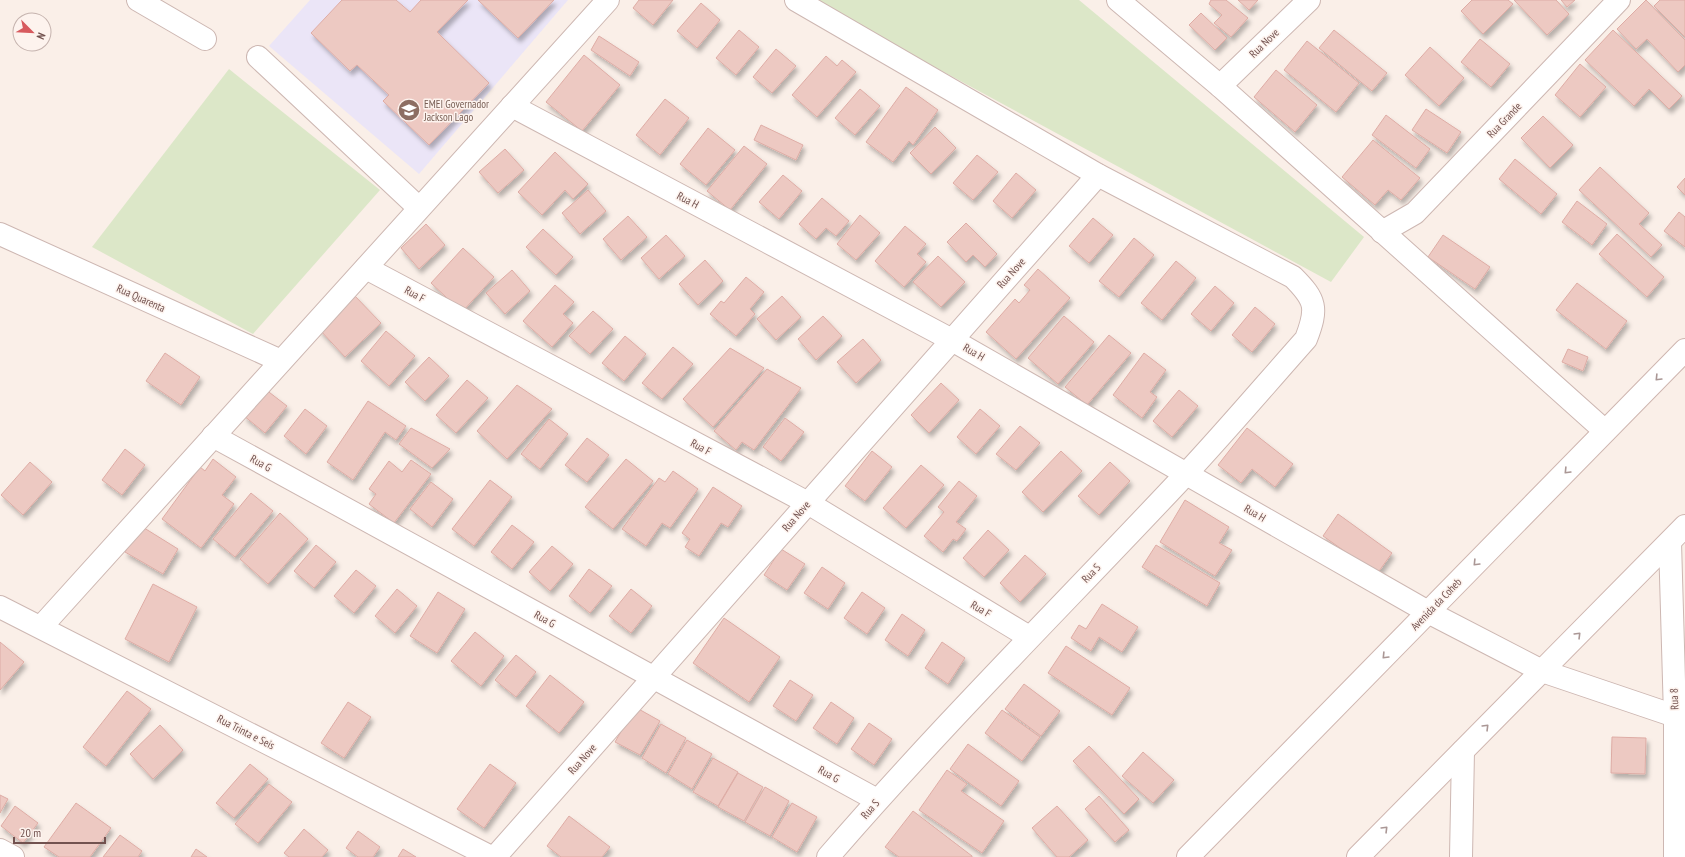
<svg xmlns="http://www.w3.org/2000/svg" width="1685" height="857" font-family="'PT Sans Narrow',sans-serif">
	<defs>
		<filter id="shadow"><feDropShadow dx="2.5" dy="4.5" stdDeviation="2" flood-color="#0004"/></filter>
	</defs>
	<rect width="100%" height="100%" fill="#faefe8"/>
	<!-- education -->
	<polygon fill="#ebe5f7" points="310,0 568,0 419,174 269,46"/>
	<!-- green -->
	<g fill="#dce7c8">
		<polygon points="811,0 1079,0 1364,237 1331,282"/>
		<polygon points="229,69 380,190 253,334 92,247"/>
	</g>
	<!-- building -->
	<g fill="#edc9c2" stroke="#deaca5" filter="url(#shadow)">
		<polygon points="342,0 396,0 410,12 421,0 468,0 437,32 489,83 429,145 383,101 389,95 357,65 350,71 311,33"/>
		<polygon points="478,0 554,0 518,38"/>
		<polygon points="639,0 673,0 653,25 633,8"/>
		<polygon points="1211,0 1226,0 1248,18 1231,37 1214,23 1222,15 1209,4"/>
		<polygon points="1238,0 1258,0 1249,10"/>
		<polygon points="1472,0 1508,0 1513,4 1483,34 1461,11"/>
		<polygon points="1514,0 1556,0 1569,14 1547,35"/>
		<polygon points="1561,0 1575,0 1567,7"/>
		<polygon points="1646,0 1685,40 1685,65 1678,72 1647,39 1636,49 1617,29"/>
		<polygon points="1660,0 1685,0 1685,37 1654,6"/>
		<polygon points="701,3 720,20 697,48 677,31"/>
		<polygon points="1201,13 1227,38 1215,50 1189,25"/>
		<polygon points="739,30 759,47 736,75 716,58"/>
		<polygon points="1334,30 1387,73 1372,91 1319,48"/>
		<polygon points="1613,30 1682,96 1669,109 1649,89 1634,106 1585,60"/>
		<polygon points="599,36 639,62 630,76 591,50"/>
		<polygon points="1480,39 1510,64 1491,87 1461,62"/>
		<polygon points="1307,41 1359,83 1336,112 1284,70"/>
		<polygon points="1430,47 1464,78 1439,106 1405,75"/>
		<polygon points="776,49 796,66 772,93 753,77"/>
		<polygon points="584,55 620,85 582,131 546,102"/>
		<polygon points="826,56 837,66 842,60 856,72 817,117 792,95"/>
		<polygon points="1580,64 1606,87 1580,117 1555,95"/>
		<polygon points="1276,70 1317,105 1295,132 1254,97"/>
		<polygon points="906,87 938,110 913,145 909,141 893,162 866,142"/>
		<polygon points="860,89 880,106 855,135 835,118"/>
		<polygon points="665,99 689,118 660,155 636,135"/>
		<polygon points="1426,109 1461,132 1447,153 1412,130"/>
		<polygon points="1386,115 1430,149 1416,168 1372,135"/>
		<polygon points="1543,116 1573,145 1550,168 1521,138"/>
		<polygon points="761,125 803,145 796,160 754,140"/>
		<polygon points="935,127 956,148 931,174 910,153"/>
		<polygon points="708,128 735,150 706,185 680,164"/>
		<polygon points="1373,140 1420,178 1401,200 1388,190 1375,205 1342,177"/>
		<polygon points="744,146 767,164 730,210 707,191"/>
		<polygon points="505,149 524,170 498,193 479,172"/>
		<polygon points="555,152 588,184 573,199 565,190 542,215 518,192"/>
		<polygon points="977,155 998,172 973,200 953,183"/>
		<polygon points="1515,159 1557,194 1541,214 1499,179"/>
		<polygon points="1600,167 1649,213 1639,224 1662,245 1651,257 1579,190"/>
		<polygon points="1016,173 1036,190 1012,218 993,201"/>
		<polygon points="783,175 802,191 779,219 759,202"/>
		<polygon points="1685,178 1685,195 1677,187"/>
		<polygon points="588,190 606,211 580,234 562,213"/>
		<polygon points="822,198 849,221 836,236 826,228 816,239 799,224"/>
		<polygon points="1577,201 1607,224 1592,245 1562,222"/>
		<polygon points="1679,212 1685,217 1685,247 1664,231"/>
		<polygon points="860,215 880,233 856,260 837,244"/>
		<polygon points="628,216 647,237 621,260 603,239"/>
		<polygon points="1093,218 1113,235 1089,263 1069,246"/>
		<polygon points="966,223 997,254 985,267 973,255 966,262 947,242"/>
		<polygon points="426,224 445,245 419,269 401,248"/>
		<polygon points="905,226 926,244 917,254 926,262 904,287 875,261"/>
		<polygon points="543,229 573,257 556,275 526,247"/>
		<polygon points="1617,234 1664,277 1647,297 1599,254"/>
		<polygon points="666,235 685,256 659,279 641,258"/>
		<polygon points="1443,235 1490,267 1475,289 1428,257"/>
		<polygon points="1134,238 1154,255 1119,297 1099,281"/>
		<polygon points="463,248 494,277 462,312 431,283"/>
		<polygon points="938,256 965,282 941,307 913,282"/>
		<polygon points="705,260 723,281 698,305 679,284"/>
		<polygon points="1176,261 1196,278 1162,320 1141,303"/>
		<polygon points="1038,269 1070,298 1016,359 986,332 1015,299 1019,303 1030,290 1024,285"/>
		<polygon points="512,270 530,291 505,314 486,293"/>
		<polygon points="746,277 764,292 750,309 755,314 736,336 710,314 721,301 724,303"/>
		<polygon points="1577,283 1627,321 1606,349 1556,310"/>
		<polygon points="555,285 574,302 563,314 573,323 552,347 523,321"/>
		<polygon points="1215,286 1234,303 1211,331 1191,314"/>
		<polygon points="354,295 381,323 345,357 319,329"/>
		<polygon points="782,296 801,317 776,340 757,319"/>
		<polygon points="1255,307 1275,324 1252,352 1232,335"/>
		<polygon points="593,311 613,329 590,354 569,336"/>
		<polygon points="823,316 842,336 816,360 798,339"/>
		<polygon points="1064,316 1094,342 1058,384 1028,358"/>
		<polygon points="386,331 415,356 389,386 361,361"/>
		<polygon points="1109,335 1131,353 1087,405 1065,387"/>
		<polygon points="625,336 646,354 624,381 602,363"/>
		<polygon points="863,339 881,360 856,383 837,362"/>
		<polygon points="673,347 693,364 662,399 642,383"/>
		<polygon points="730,348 764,368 713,427 683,399"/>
		<polygon points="1568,349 1588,357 1583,371 1562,362"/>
		<polygon points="165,353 200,377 181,405 146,381"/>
		<polygon points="1144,353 1166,370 1150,392 1157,397 1142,418 1113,395"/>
		<polygon points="429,357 449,376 425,401 405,382"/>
		<polygon points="767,369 801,388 754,450 742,442 736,450 714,431"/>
		<polygon points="467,380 488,398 456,433 436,415"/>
		<polygon points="941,383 959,400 929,433 911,415"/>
		<polygon points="517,385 552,409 507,459 477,431"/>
		<polygon points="265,389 287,406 265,433 244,416"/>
		<polygon points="1179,390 1198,406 1172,437 1153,421"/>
		<polygon points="368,401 406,426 396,440 385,432 353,480 327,462"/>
		<polygon points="305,409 327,426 306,454 284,436"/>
		<polygon points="980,409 1000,426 976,454 957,437"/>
		<polygon points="785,418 804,432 781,461 763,447"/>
		<polygon points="549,419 568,434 540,469 521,454"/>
		<polygon points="1020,426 1040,443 1016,470 996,454"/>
		<polygon points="411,428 450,449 432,468 399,444"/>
		<polygon points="1247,428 1293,464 1275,487 1252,469 1241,483 1218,465"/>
		<polygon points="587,438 609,455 587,482 565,465"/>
		<polygon points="125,449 145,465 122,495 102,480"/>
		<polygon points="872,451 892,467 865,501 845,486"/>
		<polygon points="1061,451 1082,471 1043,512 1022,492"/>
		<polygon points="213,459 236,477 222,495 234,504 201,548 162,519 200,467 205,471"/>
		<polygon points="626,459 653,481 613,529 585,507"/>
		<polygon points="411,460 431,474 394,523 369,504 376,494 369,489 389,461 402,472"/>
		<polygon points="30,462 52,482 23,515 1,495"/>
		<polygon points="1110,462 1130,481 1099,515 1078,496"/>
		<polygon points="921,465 944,485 906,528 883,508"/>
		<polygon points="673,471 698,489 670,528 662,523 646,546 622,529 659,478 665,482"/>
		<polygon points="490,480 512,497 474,546 452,529"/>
		<polygon points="959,481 977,496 956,522 966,529 957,541 953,539 943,552 924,536 944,512 938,507"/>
		<polygon points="431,482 453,499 432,527 410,509"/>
		<polygon points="713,487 742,506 728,527 721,523 699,556 685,547 690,539 682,533"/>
		<polygon points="251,493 273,511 235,557 213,539"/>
		<polygon points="1185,500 1229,527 1219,543 1232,550 1215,576 1160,542"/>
		<polygon points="280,513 308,539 268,584 240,559"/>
		<polygon points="1338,514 1392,553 1377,574 1323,536"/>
		<polygon points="512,525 534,542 512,569 491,552"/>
		<polygon points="141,526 178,549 163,574 125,552"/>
		<polygon points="988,530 1009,550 984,577 963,558"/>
		<polygon points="316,545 336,562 314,588 294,571"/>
		<polygon points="1156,545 1220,583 1207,606 1142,567"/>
		<polygon points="552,546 573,564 550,591 529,572"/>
		<polygon points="781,549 805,564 787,590 764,575"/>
		<polygon points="1025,555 1046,574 1020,602 1000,583"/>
		<polygon points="822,567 845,583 828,609 804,593"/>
		<polygon points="589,569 612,586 590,613 569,596"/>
		<polygon points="356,570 376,586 354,613 334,596"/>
		<polygon points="153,584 197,607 169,662 125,639"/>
		<polygon points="397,589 417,606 395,633 375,616"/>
		<polygon points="631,589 652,606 631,633 609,616"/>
		<polygon points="438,592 465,609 437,653 410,636"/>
		<polygon points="862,592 885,608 867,634 844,618"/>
		<polygon points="1102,604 1138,627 1122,652 1099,637 1091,651 1071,638 1079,625 1086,629"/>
		<polygon points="902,614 925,630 908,656 885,640"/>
		<polygon points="724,618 780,657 749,702 693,663"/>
		<polygon points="475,632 504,656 481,686 451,661"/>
		<polygon points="0,642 24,662 0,690"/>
		<polygon points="942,642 965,658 948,684 925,668"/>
		<polygon points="1066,646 1130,688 1112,715 1048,673"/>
		<polygon points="516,655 536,672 516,697 495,680"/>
		<polygon points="550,675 584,702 559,733 526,706"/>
		<polygon points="790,680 813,695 796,721 773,706"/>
		<polygon points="1024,684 1060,711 1041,736 1005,709"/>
		<polygon points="127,691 151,709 106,766 83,747"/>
		<polygon points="348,702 371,717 344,758 321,743"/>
		<polygon points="831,702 854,718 837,744 813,728"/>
		<polygon points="635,707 660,721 640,755 615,742"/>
		<polygon points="1002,710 1040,737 1022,761 985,733"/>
		<polygon points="869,723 892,739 874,765 851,749"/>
		<polygon points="661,724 686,738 666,773 642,758"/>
		<polygon points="160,725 183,750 153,779 130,754"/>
		<polygon points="1612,737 1646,738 1645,774 1611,773"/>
		<polygon points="687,740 712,754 692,789 668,774"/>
		<polygon points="968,744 1019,781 1001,806 950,769"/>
		<polygon points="1089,746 1139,799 1124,814 1073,761"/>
		<polygon points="1143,752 1174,780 1153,803 1122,776"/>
		<polygon points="713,758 738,772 718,806 693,792"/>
		<polygon points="250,764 268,779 234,818 216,803"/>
		<polygon points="490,764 516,783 484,828 457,809"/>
		<polygon points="947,770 967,784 961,791 1004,821 982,853 919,810"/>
		<polygon points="738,773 763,787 744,821 718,807"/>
		<polygon points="269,784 292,802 258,843 235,824"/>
		<polygon points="765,787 789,801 770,836 745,822"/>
		<polygon points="0,795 8,799 0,813"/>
		<polygon points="1099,796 1129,830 1115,842 1085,809"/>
		<polygon points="76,803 111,828 90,857 59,857 44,847"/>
		<polygon points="792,803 817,817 797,852 772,837"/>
		<polygon points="15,806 38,823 23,843 1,826"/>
		<polygon points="1057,806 1088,840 1069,857 1057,857 1032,828"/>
		<polygon points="913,811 972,856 972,857 899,857 885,847"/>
		<polygon points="569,816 610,847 602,857 561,857 547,846"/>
		<polygon points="304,829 328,850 322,857 289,857 284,853"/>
		<polygon points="358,831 380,847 373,857 358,857 346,848"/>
		<polygon points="120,835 142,851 138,857 103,857"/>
		<polygon points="196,849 207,857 191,857"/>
		<polygon points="403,849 416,857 398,857"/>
	</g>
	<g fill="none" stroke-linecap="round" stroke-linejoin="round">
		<!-- street casing -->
		<g stroke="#cdb7b2" stroke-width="24">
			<g id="street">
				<polyline points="138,0 205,39"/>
				<path d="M796,0l302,175 195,102c23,23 25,31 13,62 -40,45 -79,91 -120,135 -120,128 -244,251 -358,383"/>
				<polyline points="1118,0 1220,86 1605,431"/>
				<polyline points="258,57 419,208"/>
				<polyline points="1220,86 1309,0"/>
				<polyline points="512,106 952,340 1428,612 1542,671 1675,716 1685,717"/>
				<polyline points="1382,232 1415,213 1619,0"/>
				<polyline points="0,234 281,361"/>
				<polyline points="366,268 808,503 1029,637"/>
				<polyline points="213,436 877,800"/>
				<polyline points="1670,542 1675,716 1675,857"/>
				<polyline points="0,607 491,857"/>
				<polyline points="41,627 608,0"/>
				<polyline points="0,850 13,857"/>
				<polyline points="495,857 1098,175"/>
				<polyline points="1461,857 1463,751"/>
			</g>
		</g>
		<!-- secondary casing -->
		<g stroke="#cfb6b0" stroke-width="24">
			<g id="secondary">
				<polyline points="1188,857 1685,350"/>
				<polyline points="1358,857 1685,526"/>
			</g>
		</g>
		<!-- street -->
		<use href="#street" stroke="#fff" stroke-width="22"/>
		<!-- secondary -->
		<use href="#secondary" stroke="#fff" stroke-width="22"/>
	</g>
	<!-- one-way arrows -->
	<defs><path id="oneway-chevron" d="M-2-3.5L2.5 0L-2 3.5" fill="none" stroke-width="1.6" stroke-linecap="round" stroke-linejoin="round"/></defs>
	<g stroke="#aa9795">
		<use href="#oneway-chevron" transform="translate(1658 378) rotate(134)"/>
		<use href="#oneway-chevron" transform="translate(1567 471) rotate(134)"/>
		<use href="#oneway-chevron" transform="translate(1476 563) rotate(134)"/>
		<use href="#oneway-chevron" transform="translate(1578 635) rotate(-45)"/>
		<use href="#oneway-chevron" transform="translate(1385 656) rotate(134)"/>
		<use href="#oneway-chevron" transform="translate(1486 727) rotate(-45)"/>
		<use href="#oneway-chevron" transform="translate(1385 829) rotate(-45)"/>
	</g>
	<!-- icons -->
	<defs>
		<g id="school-disc" transform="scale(1.15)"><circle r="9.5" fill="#8d6e63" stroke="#fdf3ee"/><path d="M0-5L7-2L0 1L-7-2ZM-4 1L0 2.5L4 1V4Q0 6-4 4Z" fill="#fff"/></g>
	</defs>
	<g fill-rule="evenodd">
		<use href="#school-disc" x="409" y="110"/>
	</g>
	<g text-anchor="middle" stroke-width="3" stroke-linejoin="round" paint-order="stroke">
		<!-- street labels -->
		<g font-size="11" fill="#72524f" stroke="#fdf3ee">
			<text transform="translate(1264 43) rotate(-44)" y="4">Rua Nove</text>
			<text transform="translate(1504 120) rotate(-46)" y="4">Rua Grande</text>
			<text transform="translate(688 200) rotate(28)" y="4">Rua H</text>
			<text transform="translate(1011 273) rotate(-48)" y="4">Rua Nove</text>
			<text transform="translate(415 294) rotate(28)" y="4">Rua F</text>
			<text transform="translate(141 298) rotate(24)" y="4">Rua Quarenta</text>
			<text transform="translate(974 352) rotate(30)" y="4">Rua H</text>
			<text transform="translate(701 447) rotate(28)" y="4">Rua F</text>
			<text transform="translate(261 463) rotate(29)" y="4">Rua G</text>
			<text transform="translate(1255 513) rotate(30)" y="4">Rua H</text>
			<text transform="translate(796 516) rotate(-49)" y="4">Rua Nove</text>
			<text transform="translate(1091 573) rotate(-46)" y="4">Rua S</text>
			<text transform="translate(1436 604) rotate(-46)" y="4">Avenida da Coheb</text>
			<text transform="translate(981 609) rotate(31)" y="4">Rua F</text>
			<text transform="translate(545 619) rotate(29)" y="4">Rua G</text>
			<text transform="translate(1674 699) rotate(-92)" y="4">Rua 8</text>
			<text transform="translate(246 732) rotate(27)" y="4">Rua Trinta e Seis</text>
			<text transform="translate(582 759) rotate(-48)" y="4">Rua Nove</text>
			<text transform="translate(829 774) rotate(29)" y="4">Rua G</text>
			<text transform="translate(870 809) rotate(-49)" y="4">Rua S</text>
		</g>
		<!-- education labels -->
		<g font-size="11" fill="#785e54" stroke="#fdf3ee" text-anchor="start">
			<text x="424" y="108">EMEI Governador<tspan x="424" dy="13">Jackson Lago</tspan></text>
		</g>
	</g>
	<!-- north arrow -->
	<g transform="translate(32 32) rotate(114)"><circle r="19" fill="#fdf3ee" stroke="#c5b3ae"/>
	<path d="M0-3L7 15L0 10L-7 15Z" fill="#d75a5e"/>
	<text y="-6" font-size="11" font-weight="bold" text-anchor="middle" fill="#72524f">N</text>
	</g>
	<!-- scale -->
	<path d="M14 837v6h91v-6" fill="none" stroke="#72524f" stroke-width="2"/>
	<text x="20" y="837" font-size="12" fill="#72524f" stroke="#fdf3ee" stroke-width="3" paint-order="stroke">20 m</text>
</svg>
